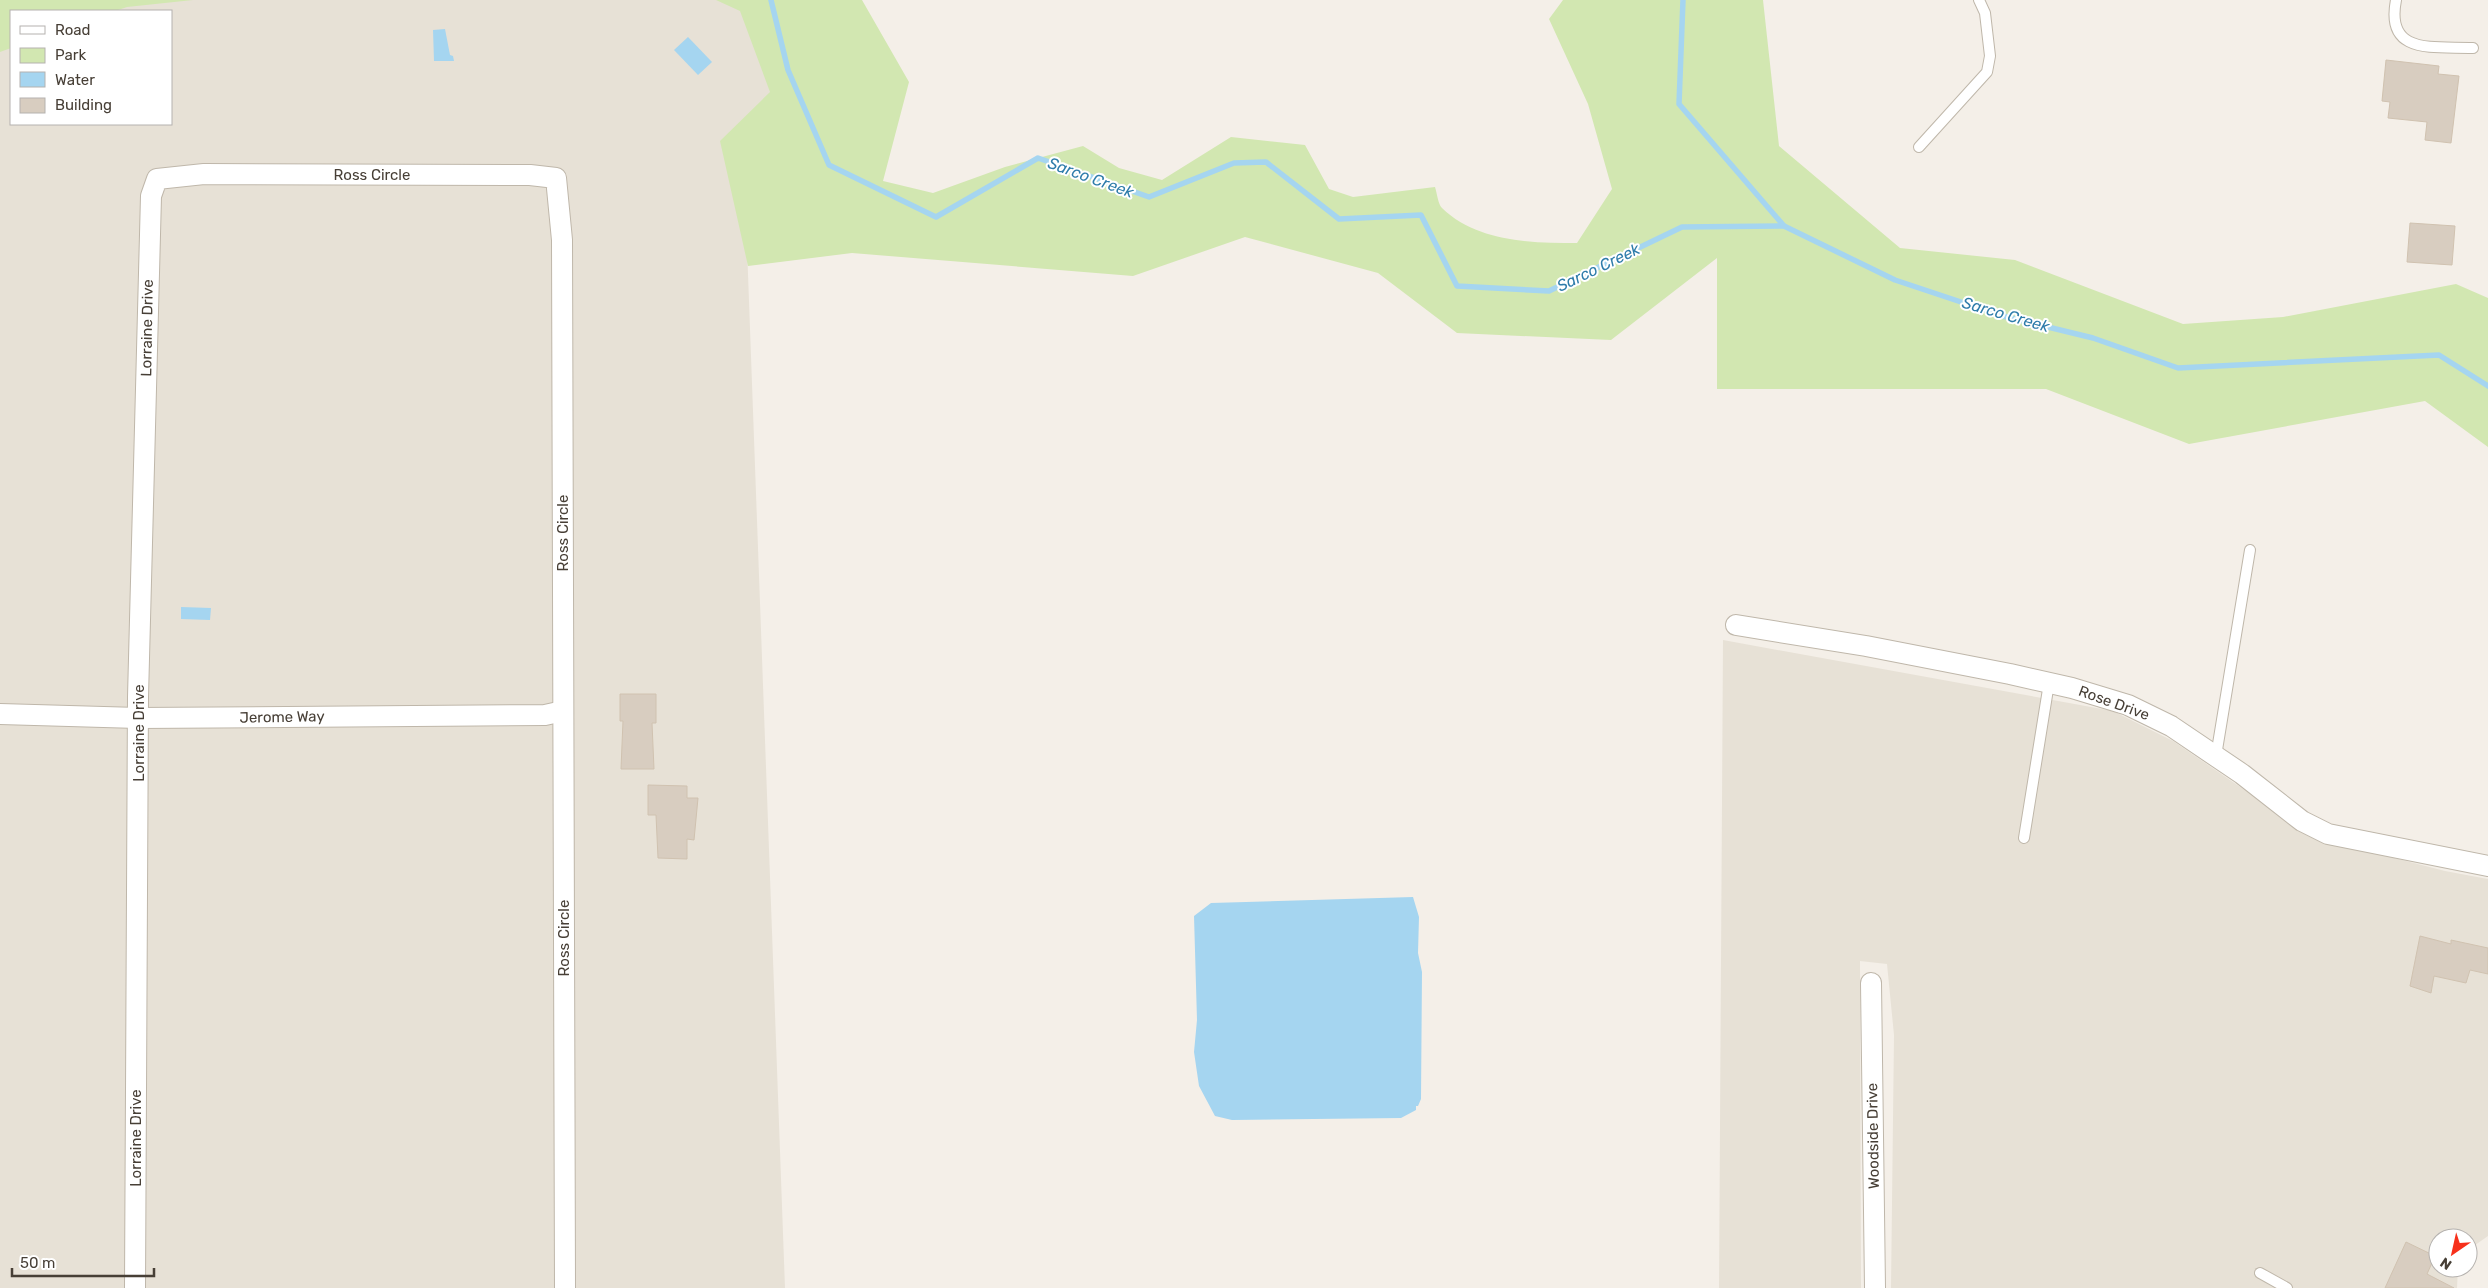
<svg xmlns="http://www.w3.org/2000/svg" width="2488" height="1288" font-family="Rubik,sans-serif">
	<rect width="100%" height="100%" fill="#f4efe8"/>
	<!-- residential -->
	<g fill="#e7e1d6" fill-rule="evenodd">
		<path d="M0,0h806l-60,219 39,1069h-785zM11,11h160v113h-160z"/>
		<polygon points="1723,640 2113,711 2173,741 2300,828 2332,842 2445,871 2488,879 2488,1236 2468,1250 2468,1238 2438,1238 2438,1268 2458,1268 2457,1288 1891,1288 1894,1035 1887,964 1860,961 1861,1288 1719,1288"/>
	</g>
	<!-- green -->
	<g fill="#d2e7b1">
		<polygon points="0,0 193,0 127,7 115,11 11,11 11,48 0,52"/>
		<path d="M716,0h146l47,82 -26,99 50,12 72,-26 78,-21 36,22 43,12 69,-43 74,8 24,44 24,8 82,-10c2,6 3,17 7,21 35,34 90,35 135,35l35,-54 -24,-85 -39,-85 14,-19h200l16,146 121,102 115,12 168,64 100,-7 173,-33 32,14v149l-63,-46 -236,43 -143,-55h-329v-131l-106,82 -154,-7 -79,-60 -133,-36 -112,39 -281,-23 -104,13 -28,-125 50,-49 -30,-81z"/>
	</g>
	<!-- water -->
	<g fill="#a5d5f0">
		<polygon points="445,29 450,55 453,56 454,61 434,61 433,30"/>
		<polygon points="688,37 712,62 698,75 674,50"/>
		<polygon points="181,607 211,608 210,620 181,619"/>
		<polygon points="1413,897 1419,917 1418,953 1422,972 1421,1099 1418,1106 1416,1106 1416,1110 1401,1118 1232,1120 1215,1116 1199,1086 1194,1052 1197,1020 1194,916 1211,903"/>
	</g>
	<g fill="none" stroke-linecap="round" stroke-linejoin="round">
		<!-- stream -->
		<g stroke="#a5d5f0" stroke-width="5.5">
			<polyline points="771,0 788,70 829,165 936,217 1038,158 1149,197 1234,163 1266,162 1339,219 1421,215 1457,286 1549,291 1682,227 1784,226 1895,280 2003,316 2093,338 2178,368 2439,355 2488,386"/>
			<polyline points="1683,0 1679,104 1784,226"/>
		</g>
	</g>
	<!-- building -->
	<g fill="#d8cdc0" stroke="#d0c2b0">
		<polygon points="2386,60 2439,66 2438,74 2459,76 2451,143 2425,140 2427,122 2388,118 2390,102 2382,101"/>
		<polygon points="2410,223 2455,226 2452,265 2407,262"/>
		<polygon points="620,694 656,694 656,723 652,723 654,769 621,769 623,721 620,721"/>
		<polygon points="648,785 687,786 687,798 698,798 694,840 687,839 687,859 658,858 656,815 648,815"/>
		<polygon points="2420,936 2451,944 2451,940 2488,948 2488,974 2470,970 2466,983 2434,976 2431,993 2410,986"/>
		<polygon points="2406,1242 2435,1256 2427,1274 2454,1288 2385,1288"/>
	</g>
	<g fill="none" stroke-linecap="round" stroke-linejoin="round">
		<!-- lane casing -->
		<g stroke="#bfb7aa" stroke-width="12">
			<g id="lane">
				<path d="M2396,0c-11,56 38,46 77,48"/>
				<polyline points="1919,147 1987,72 1990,56 1985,13 1979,0"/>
				<polyline points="2216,756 2250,550"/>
				<polyline points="2024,838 2049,683"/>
				<polyline points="2260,1273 2287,1288"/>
			</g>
		</g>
		<!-- street casing -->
		<g stroke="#bfb7aa" stroke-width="22">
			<g id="street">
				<polyline points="1736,625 1866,646 2010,674 2072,688 2128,705 2171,726 2242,774 2302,821 2328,834 2488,866"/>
				<polyline points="0,714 138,718 545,715 563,711"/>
				<polyline points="1871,983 1875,1288"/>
				<polyline points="135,1288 138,697 151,196 157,179 204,174 530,175 556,178 562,240 565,1288"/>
			</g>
		</g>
		<!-- lane -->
		<use href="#lane" stroke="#fff" stroke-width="10"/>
		<!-- street -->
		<use href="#street" stroke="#fff" stroke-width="20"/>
	</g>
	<g text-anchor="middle" stroke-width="4" stroke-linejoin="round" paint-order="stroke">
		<!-- street labels -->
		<g font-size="15" fill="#473f36" stroke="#fff">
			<text x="372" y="180">Ross Circle</text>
			<text transform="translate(147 328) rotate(-89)" y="5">Lorraine Drive</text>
			<text transform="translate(563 533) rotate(-90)" y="5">Ross Circle</text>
			<text transform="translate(2114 703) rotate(20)" y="5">Rose Drive</text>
			<text transform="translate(282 717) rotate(-1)" y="5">Jerome Way</text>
			<text transform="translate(139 733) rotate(-90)" y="5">Lorraine Drive</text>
			<text transform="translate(564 938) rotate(-90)" y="5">Ross Circle</text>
			<text transform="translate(1873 1136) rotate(-91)" y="5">Woodside Drive</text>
			<text transform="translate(136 1138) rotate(-90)" y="5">Lorraine Drive</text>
		</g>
		<!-- water labels -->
		<g font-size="16" font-style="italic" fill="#2e7caa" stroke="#fff">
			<text transform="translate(1091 177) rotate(20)" y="6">Sarco Creek</text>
			<text transform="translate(1598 267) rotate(-26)" y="6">Sarco Creek</text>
			<text transform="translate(2006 314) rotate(16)" y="6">Sarco Creek</text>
		</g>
	</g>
	<!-- legend -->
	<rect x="10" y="10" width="162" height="115" fill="#ffffff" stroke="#b5b2af"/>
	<rect x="20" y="26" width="25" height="8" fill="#ffffff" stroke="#b5b2af"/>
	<text x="55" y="35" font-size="15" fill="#473f36">Road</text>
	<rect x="20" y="48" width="25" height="15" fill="#d2e7b1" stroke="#b5b2af"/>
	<text x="55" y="60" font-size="15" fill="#473f36">Park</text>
	<rect x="20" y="72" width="25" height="15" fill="#a5d5f0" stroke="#b5b2af"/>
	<text x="55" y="85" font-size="15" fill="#473f36">Water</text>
	<rect x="20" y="98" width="25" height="15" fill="#d8cdc0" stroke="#b5b2af"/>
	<text x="55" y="110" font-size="15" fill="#473f36">Building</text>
	<!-- north arrow -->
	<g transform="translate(2453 1253) rotate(214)"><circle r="24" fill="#ffffff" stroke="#b5b2af"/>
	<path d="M0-4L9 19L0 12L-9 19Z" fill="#f7301b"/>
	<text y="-8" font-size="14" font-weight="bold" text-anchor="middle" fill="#473f36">N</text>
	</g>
	<!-- scale -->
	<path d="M12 1268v8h142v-8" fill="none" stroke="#473f36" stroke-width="2.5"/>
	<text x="20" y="1268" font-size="15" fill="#473f36" stroke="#ffffff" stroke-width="4" paint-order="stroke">50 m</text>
</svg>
